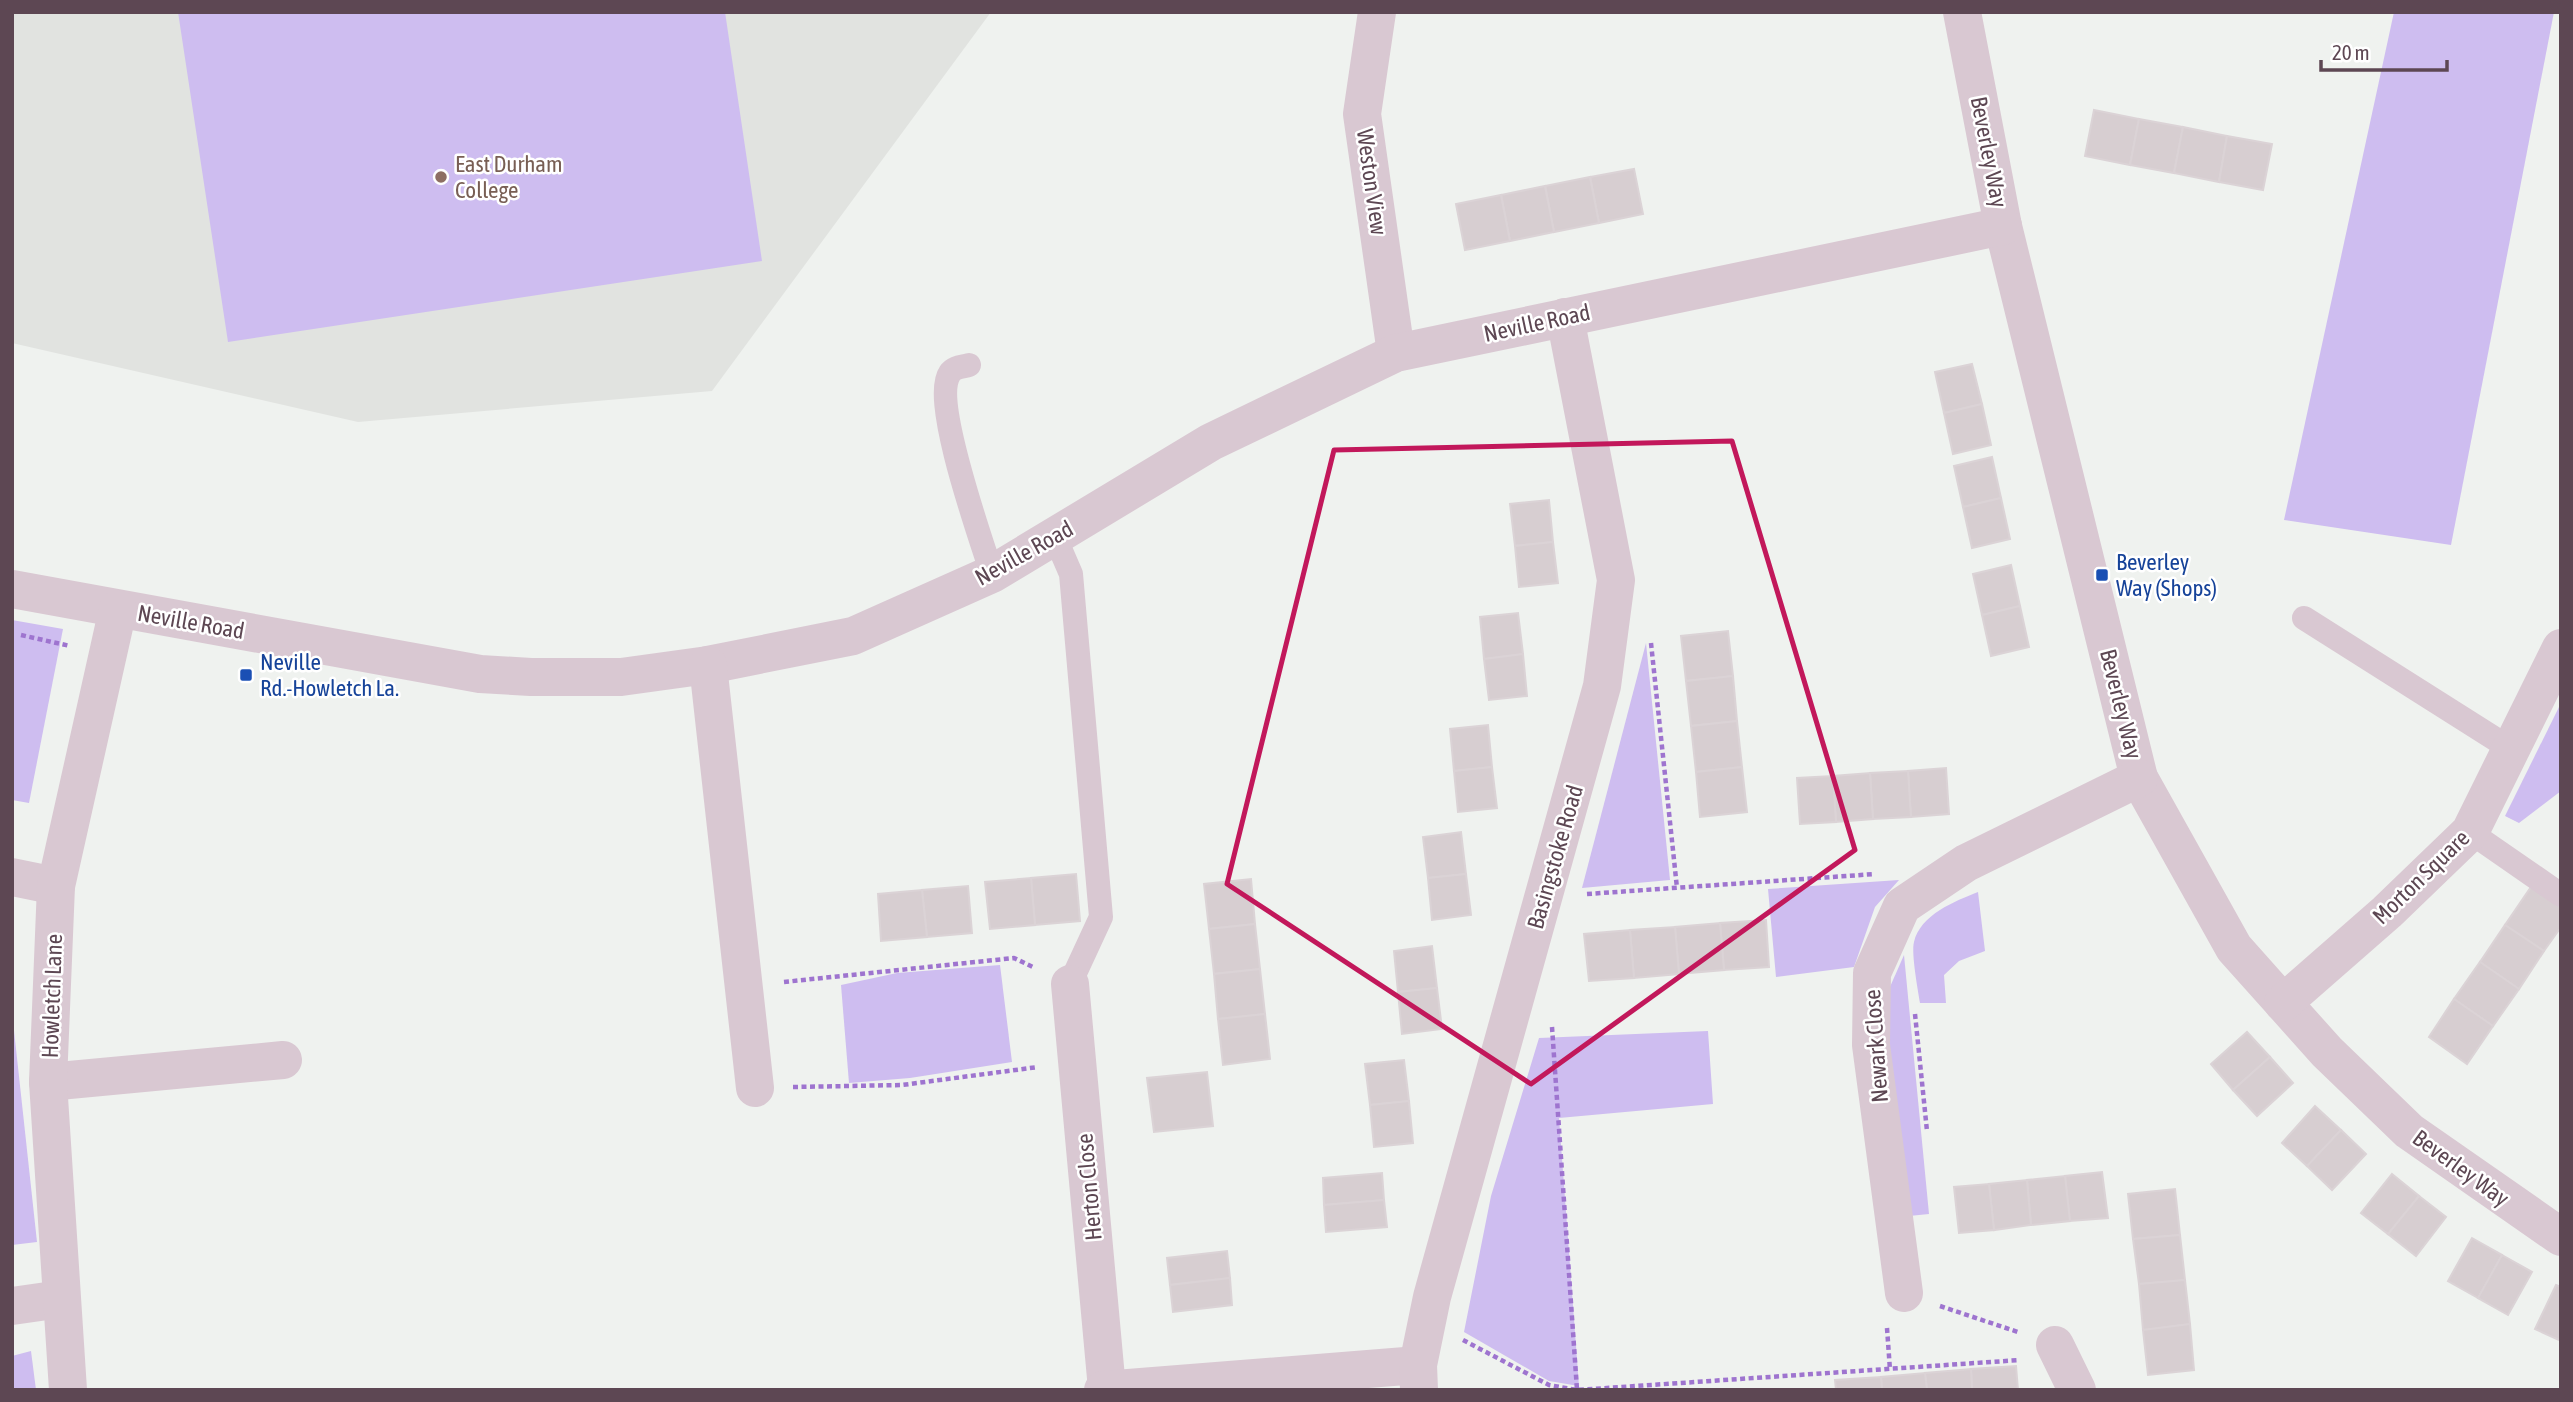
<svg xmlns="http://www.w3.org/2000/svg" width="2573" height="1402" font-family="'Asap Condensed',sans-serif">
	<rect width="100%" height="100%" fill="#eff2ef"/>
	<!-- education -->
	<polygon fill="#e1e3e0" points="12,12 991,12 712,391 358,422 12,343"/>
	<!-- green -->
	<g fill="#cebdf0">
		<polygon points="178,12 725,12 762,261 228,342"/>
		<polygon points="2394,12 2554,12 2451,545 2284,520"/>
		<polygon points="12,620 63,629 29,803 12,800"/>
		<polygon points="1646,643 1670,880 1582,888"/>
		<polygon points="2561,703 2561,791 2519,823 2505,816"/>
		<polygon points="1899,880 1875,907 1854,967 1776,977 1768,889"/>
		<path d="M1978,892l7,59 -26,10 -15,14 2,28h-26c-2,-13 -9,-50 -6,-61 6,-27 41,-41 64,-50z"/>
		<polygon points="1904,955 1929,1214 1909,1216 1885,1012 1886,996"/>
		<polygon points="1000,965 1012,1062 910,1078 849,1083 841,985 897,973"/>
		<polygon points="12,1012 37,1242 12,1245"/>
		<polygon points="1708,1031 1713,1104 1559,1118 1579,1386 1549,1381 1464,1332 1491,1196 1539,1038"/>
		<polygon points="31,1351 36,1390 12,1390 12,1356"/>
	</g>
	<!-- building -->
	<g fill="#d7ced1" stroke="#dbd3d6" stroke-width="2">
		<polygon points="2094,110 2139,119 2130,165 2085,156"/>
		<polygon points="2139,119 2183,127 2174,173 2130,165"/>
		<polygon points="2183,127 2227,136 2219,182 2174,173"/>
		<polygon points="2227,136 2272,144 2263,190 2219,182"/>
		<polygon points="1634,169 1643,214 1599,223 1590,177"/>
		<polygon points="1590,177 1599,223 1554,232 1545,186"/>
		<polygon points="1545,186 1554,232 1510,241 1501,195"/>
		<polygon points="1501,195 1510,241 1465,250 1456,204"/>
		<polygon points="1972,364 1982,404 1944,413 1935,372"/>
		<polygon points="1982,404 1991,445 1953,454 1944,413"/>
		<polygon points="1992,457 2001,498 1963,507 1954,466"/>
		<polygon points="2001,498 2010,539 1972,548 1963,507"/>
		<polygon points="1549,500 1553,542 1515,546 1510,504"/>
		<polygon points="1553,542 1558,583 1519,587 1515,546"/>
		<polygon points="2011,565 2020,606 1982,615 1973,574"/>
		<polygon points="2020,606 2029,647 1991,656 1982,615"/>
		<polygon points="1518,613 1523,654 1484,659 1480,617"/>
		<polygon points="1728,631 1733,676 1686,681 1681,636"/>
		<polygon points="1523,654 1527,696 1489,700 1484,659"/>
		<polygon points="1733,676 1737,721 1691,726 1686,681"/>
		<polygon points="1737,721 1742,767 1696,772 1691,726"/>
		<polygon points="1488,725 1492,767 1454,771 1450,729"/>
		<polygon points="1492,767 1497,808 1458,812 1454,771"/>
		<polygon points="1742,767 1747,812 1700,817 1696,772"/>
		<polygon points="1946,768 1949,814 1911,817 1908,771"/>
		<polygon points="1908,771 1911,817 1873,819 1870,773"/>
		<polygon points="1870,773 1873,819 1836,822 1833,776"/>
		<polygon points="1833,776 1836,822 1800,824 1797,778"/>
		<polygon points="1461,832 1466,874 1428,878 1423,837"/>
		<polygon points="1076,874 1080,921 1035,925 1031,878"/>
		<polygon points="1466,874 1471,915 1432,920 1428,878"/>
		<polygon points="1031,878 1035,925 990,929 985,882"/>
		<polygon points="1251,879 1255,924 1209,929 1204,884"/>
		<polygon points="968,886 972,933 927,937 922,890"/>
		<polygon points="2531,887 2561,907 2561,927 2544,951 2505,925"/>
		<polygon points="922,890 927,937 881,941 878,894"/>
		<polygon points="1766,920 1769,967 1724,970 1720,923"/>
		<polygon points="1720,923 1724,970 1679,974 1675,927"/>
		<polygon points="1255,924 1260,969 1214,974 1209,929"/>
		<polygon points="2505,925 2544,951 2519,989 2480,962"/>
		<polygon points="1675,927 1679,974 1634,978 1630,930"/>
		<polygon points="1630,930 1634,978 1589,981 1584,934"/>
		<polygon points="1432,946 1437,988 1398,992 1394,951"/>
		<polygon points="2480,962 2519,989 2493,1026 2454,999"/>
		<polygon points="1260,969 1265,1014 1218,1019 1214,974"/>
		<polygon points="1437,988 1442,1029 1402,1034 1398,992"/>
		<polygon points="2454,999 2493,1026 2467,1064 2429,1037"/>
		<polygon points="1265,1014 1270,1059 1223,1065 1218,1019"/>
		<polygon points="2247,1032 2270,1057 2233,1090 2211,1064"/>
		<polygon points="2270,1057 2293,1083 2257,1116 2233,1090"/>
		<polygon points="1404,1060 1409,1101 1370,1105 1365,1064"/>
		<polygon points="1207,1072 1213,1126 1154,1132 1147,1078"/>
		<polygon points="1409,1101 1413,1143 1374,1147 1370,1105"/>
		<polygon points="2315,1106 2341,1130 2307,1166 2282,1143"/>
		<polygon points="2341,1130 2366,1154 2332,1190 2307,1166"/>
		<polygon points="2102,1172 2108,1218 2070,1221 2065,1176"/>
		<polygon points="1382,1173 1384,1200 1324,1205 1323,1178"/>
		<polygon points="2392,1174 2419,1196 2388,1234 2361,1213"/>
		<polygon points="2065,1176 2070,1221 2031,1225 2027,1180"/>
		<polygon points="2027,1180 2031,1225 1994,1230 1989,1184"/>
		<polygon points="1989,1184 1994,1230 1959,1233 1954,1187"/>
		<polygon points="2175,1189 2180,1235 2133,1239 2128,1194"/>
		<polygon points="2419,1196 2446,1217 2416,1256 2388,1234"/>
		<polygon points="1384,1200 1387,1227 1326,1232 1324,1205"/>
		<polygon points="2180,1235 2185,1280 2139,1284 2133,1239"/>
		<polygon points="2472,1238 2502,1255 2478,1298 2448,1281"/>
		<polygon points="1227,1251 1230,1278 1170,1285 1167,1258"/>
		<polygon points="2502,1255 2532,1272 2508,1315 2478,1298"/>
		<polygon points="1230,1278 1232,1305 1173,1312 1170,1285"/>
		<polygon points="2185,1280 2190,1324 2143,1330 2139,1284"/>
		<polygon points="2556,1285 2561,1287 2561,1341 2535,1329"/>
		<polygon points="2190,1324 2194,1370 2148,1375 2143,1330"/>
		<polygon points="2016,1366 2018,1390 1972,1390 1971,1369"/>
		<polygon points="1971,1369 1972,1390 1927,1390 1925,1373"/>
		<polygon points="1925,1373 1927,1390 1882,1390 1881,1377"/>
		<polygon points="1881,1377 1882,1390 1836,1390 1835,1380"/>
	</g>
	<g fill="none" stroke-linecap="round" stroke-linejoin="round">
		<!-- path -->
		<g stroke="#9e74cf" stroke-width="4.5" stroke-dasharray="5 3.5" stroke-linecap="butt">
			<polyline points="21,635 70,646"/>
			<polyline points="1651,643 1677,888"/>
			<polyline points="1587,894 1875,874"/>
			<polyline points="784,982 1014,958 1035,968"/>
			<polyline points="1915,1014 1927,1131"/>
			<polyline points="1552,1027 1577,1390"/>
			<polyline points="793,1087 902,1085 1038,1067"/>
			<polyline points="1940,1306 2018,1332"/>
			<polyline points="1887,1328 1890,1370"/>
			<polyline points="1463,1340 1549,1385 1577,1390 2020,1360"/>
		</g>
		<!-- service -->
		<g stroke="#d9c8d2" stroke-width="24">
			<path d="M969,365c-7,2 -15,2 -19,8 -19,27 31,166 42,201"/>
			<polyline points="1055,537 1071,574 1101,917 1070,984"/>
			<polyline points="2304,618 2511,749"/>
			<polyline points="2470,832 2561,895"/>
		</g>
		<!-- minor -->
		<g stroke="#d9c8d2" stroke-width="38">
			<polyline points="1377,12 1362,114 1396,353"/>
			<polyline points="1962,12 2003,226 2139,778 2234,948 2327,1052 2409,1131 2561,1237"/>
			<polyline points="12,589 480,674 531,677 621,677 708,665 853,636 992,574 1211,442 1396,353 2003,226"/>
			<polyline points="708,665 755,1088"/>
			<polyline points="12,877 56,886"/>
			<polyline points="1070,984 1107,1389"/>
			<polyline points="2283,1003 2387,912 2470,832 2561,648"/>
			<polyline points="48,1082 283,1060"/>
			<polyline points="1904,1293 1871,1045 1872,973 1902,906 1966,863 2139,778"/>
			<polyline points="12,1306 61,1299"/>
			<polyline points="2055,1345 2077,1390"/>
			<polyline points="68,1390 48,1082 56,886 118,609"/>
			<polyline points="1103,1390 1418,1365"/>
			<polyline points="1419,1390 1418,1365 1432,1297 1602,686 1616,580 1565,317"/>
		</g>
	</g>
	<!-- marked area -->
	<path fill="none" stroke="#c2185b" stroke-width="5" stroke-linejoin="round" d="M1732,441l123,409 -324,234 -304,-200 107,-434z"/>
	<!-- markers -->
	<circle fill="#8d6e63" stroke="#fff" stroke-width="2.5" cx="441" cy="177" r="7"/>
	<g fill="#1a4fb4" stroke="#fff" stroke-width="2.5">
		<rect x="2095" y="568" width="14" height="14" rx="3.5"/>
		<rect x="239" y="668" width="14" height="14" rx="3.5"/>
	</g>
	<g text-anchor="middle" stroke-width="5" stroke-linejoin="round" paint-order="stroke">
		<!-- street labels -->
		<g font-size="23" fill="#5d4753" stroke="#fff">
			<text transform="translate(1989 152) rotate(79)" y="8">Beverley Way</text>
			<text transform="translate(1372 182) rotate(82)" y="8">Weston View</text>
			<text transform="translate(1537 323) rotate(-12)" y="8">Neville Road</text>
			<text transform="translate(1024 553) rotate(-29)" y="8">Neville Road</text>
			<text transform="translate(191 622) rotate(10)" y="8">Neville Road</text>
			<text transform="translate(2121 704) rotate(76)" y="8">Beverley Way</text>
			<text transform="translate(1555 857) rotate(-74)" y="8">Basingstoke Road</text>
			<text transform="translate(2421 877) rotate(-44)" y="8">Morton Square</text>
			<text transform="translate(52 996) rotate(-88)" y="8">Howletch Lane</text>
			<text transform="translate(1876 1046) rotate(-94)" y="8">Newark Close</text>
			<text transform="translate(2461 1168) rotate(36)" y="8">Beverley Way</text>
			<text transform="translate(1089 1187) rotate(-95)" y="8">Herton Close</text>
		</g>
		<!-- education labels -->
		<g font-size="23" fill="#785e54" stroke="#fff" text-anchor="start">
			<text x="455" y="172">East Durham<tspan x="455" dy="26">College</tspan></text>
		</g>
		<!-- transit labels -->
		<g font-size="23" fill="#164399" stroke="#fff" text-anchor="start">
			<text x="2116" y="570">Beverley<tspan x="2116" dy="26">Way (Shops)</tspan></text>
			<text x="260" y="670">Neville<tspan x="260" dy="26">Rd.-Howletch La.</tspan></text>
		</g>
	</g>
	<!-- border -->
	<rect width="2573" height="1402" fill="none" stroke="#5d4753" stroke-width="28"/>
	<!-- scale -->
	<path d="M2321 60v10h126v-10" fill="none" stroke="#5d4753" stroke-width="3.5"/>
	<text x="2332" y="60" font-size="21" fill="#5d4753" stroke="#ffffff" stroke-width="5" paint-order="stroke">20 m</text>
</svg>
